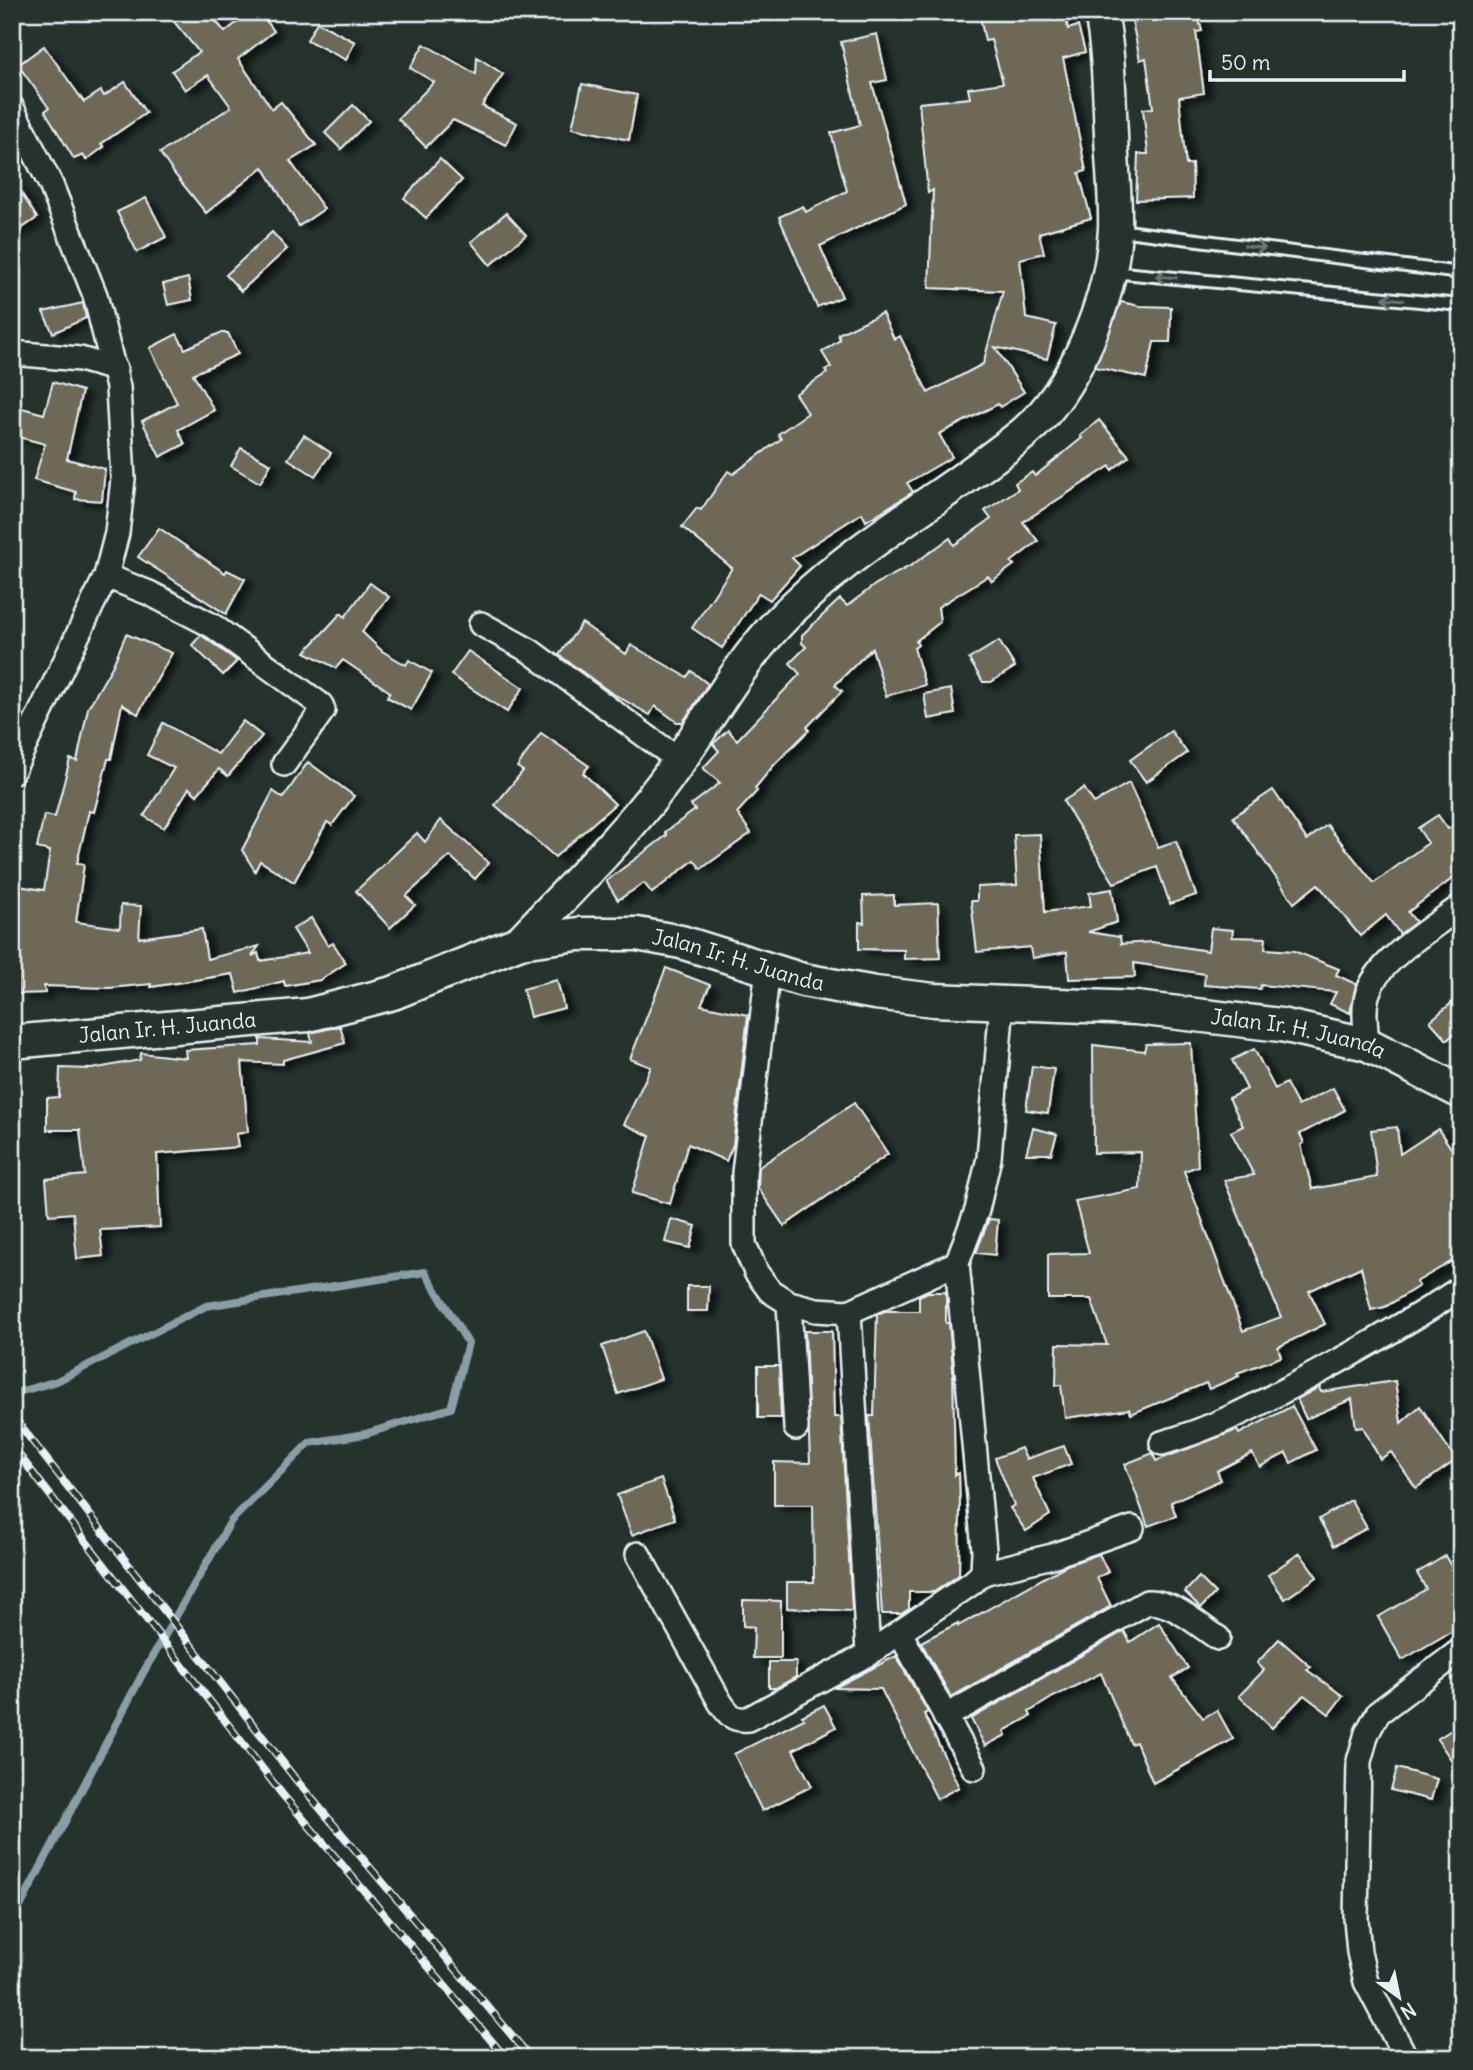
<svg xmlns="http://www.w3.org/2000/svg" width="1473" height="2070" font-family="Delius,sans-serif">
	<defs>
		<filter id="shadow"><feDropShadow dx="8" dy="4.5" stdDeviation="3.5" flood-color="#0009"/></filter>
	</defs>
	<rect width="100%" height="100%" fill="#26332d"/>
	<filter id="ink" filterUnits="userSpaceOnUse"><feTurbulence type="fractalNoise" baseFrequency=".0143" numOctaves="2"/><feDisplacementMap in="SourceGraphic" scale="14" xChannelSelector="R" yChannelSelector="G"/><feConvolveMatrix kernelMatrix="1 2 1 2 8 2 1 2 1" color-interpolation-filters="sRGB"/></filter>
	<g filter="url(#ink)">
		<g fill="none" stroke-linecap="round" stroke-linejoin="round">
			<!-- stream -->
			<polyline stroke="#899ea6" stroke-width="8" points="12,1394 57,1381 206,1306 425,1272 468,1343 451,1408 365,1434 309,1443 231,1521 143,1673 12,1922"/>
		</g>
		<!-- building -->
		<g fill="#6e6956" stroke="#e8f1f8" stroke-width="2" filter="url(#shadow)">
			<polygon points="166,12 208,12 225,32 250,12 260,12 274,31 238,59 272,109 281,102 316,145 290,161 324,209 299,226 263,167 206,213 173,172 160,153 231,107 208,75 185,90 172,71 199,52"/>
			<polygon points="979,12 1065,12 1068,29 1078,26 1085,52 1063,58 1086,171 1079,173 1091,218 1039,233 1044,253 1020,259 1026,318 1056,325 1047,359 995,347 1024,392 1000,407 998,404 939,434 952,457 907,483 913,492 866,521 862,513 792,558 800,566 770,600 759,593 722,648 692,628 732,568 682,527 697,508 701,510 728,471 733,474 781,439 778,434 808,413 795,394 827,373 825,370 831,367 822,352 840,340 838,334 882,313 894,339 900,336 928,393 983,364 1003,291 929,288 933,190 928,193 919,103 970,98 968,88 1003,83 991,40 985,41"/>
			<polygon points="1177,12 1197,12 1202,31 1196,32 1204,93 1179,97 1186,165 1192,164 1193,198 1136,200 1138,154 1148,154 1143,109 1153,108 1146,58 1140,60 1132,21"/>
			<polygon points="317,22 355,42 346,60 307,40"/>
			<polygon points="877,34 887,80 872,83 906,204 820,246 842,297 817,307 779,217 803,206 806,212 847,191 831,133 860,125 841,42"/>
			<polygon points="424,44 476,74 477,57 503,74 482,106 517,123 506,145 453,120 426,147 398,119 434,82 410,68"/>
			<polygon points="44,46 84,102 101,91 104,96 125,82 146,113 101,144 104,147 86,160 83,155 74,159 45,111 49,108 18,65"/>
			<polygon points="582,84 637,95 629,140 572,128"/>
			<polygon points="353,105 369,121 341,149 325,133"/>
			<polygon points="440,159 462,180 426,218 404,198"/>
			<polygon points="12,178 37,218 12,235"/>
			<polygon points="146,198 166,237 137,252 117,212"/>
			<polygon points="506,213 526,235 490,265 471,242"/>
			<polygon points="272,232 287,249 241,291 226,275"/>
			<polygon points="188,278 192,300 168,305 163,284"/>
			<polygon points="1121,302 1140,306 1171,307 1170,342 1154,342 1146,378 1095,367"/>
			<polygon points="83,303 86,318 53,333 43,312"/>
			<polygon points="220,333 228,333 238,354 193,374 214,410 178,430 185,444 160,457 142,421 177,403 150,348 177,334 185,349"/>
			<polygon points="53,382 82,391 67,459 105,469 102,501 75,499 76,492 34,480 45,444 15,436 22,408 44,414"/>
			<polygon points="1099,420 1129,456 1112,470 1110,466 1023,522 1038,541 1011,562 1014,565 992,581 988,576 938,607 940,622 916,641 918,645 914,648 925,685 886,696 872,648 835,685 842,691 807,727 809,730 774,765 755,788 757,791 737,813 751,833 701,869 694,860 652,893 644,883 618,900 606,881 667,835 665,832 695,810 691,805 720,783 703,768 719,751 713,744 728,730 737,740 800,674 790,663 806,647 802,643 802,635 840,599 847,606 876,584 912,565 950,538 954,545 991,519 985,511 1018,489 1015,483 1032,472 1035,476 1082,438 1080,436"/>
			<polygon points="304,435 331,453 315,476 288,459"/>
			<polygon points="241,448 271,464 260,483 231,466"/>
			<polygon points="159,528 225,573 227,570 245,579 226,614 138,557"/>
			<polygon points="370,583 389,597 362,632 382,651 406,665 409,660 432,673 411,710 387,697 390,692 343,660 336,668 305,652 341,613 345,617"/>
			<polygon points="582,623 626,654 631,645 687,677 691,671 708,684 683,722 677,722 655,706 650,715 610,692 559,655"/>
			<polygon points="126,634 172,653 138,714 122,704 111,759 108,759 94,812 89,811 77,863 84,864 76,922 120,928 121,905 141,906 139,938 202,929 207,959 259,946 252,956 258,953 260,961 308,953 293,929 311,918 328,946 333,943 346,963 320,980 285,986 284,981 238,993 233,974 151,987 151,984 109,988 44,986 45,993 18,994 16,949 12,949 12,885 44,890 50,851 37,848 44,815 55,817 70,759 77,761 88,708 113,665"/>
			<polygon points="201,635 237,661 223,675 192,645"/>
			<polygon points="999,641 1015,667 991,682 983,682 969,659"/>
			<polygon points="468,651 523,688 507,712 451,675"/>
			<polygon points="951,689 955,714 928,719 924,694"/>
			<polygon points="243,721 262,736 228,776 219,769 197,795 189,788 164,828 144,816 174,768 147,755 163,723 218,754"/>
			<polygon points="1171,731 1187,753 1146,782 1130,760"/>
			<polygon points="541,733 589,766 583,773 615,804 555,857 495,805 523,771 517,767"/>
			<polygon points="308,762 354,796 332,825 327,822 294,882 260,861 255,871 242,850 273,791 283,798"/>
			<polygon points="1129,783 1158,847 1176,841 1196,895 1170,904 1157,867 1114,883 1063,801 1084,788 1094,803"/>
			<polygon points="1273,790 1307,840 1327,825 1374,883 1428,843 1418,828 1438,815 1448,829 1461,821 1461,872 1408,912 1416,922 1400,934 1386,915 1360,936 1318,884 1294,903 1233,817"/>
			<polygon points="441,820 489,863 475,879 450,856 406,896 415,905 390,928 356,891 417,833 425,842"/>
			<polygon points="1040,834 1045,912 1091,906 1089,893 1112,889 1117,922 1088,932 1120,937 1121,944 1152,942 1208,951 1211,928 1233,930 1232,937 1266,938 1265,949 1294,951 1339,969 1336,975 1356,984 1350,1013 1330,1004 1336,992 1261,985 1260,989 1204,985 1205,974 1134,963 1135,977 1069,979 1067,952 1032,958 1030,947 977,952 971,901 977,901 977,887 1017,885 1014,835"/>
			<polygon points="894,895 894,905 938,903 940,958 904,959 904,950 859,949 859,922 864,923 863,896"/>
			<polygon points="666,968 710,985 701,1005 748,1015 733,1145 726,1161 688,1144 670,1204 632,1193 650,1136 624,1124 651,1067 630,1059"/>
			<polygon points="557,980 564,1008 530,1017 523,989"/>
			<polygon points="1461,995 1461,1028 1447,1040 1430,1021"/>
			<polygon points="340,1026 345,1043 283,1060 283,1064 242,1062 248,1132 236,1134 238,1147 157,1154 160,1227 100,1230 103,1256 77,1259 73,1213 49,1215 46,1179 85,1175 80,1130 47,1130 47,1098 59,1097 60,1068 92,1069 140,1060 141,1053 186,1058 185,1050 260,1045 260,1039 312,1042 310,1033"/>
			<polygon points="1191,1043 1198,1166 1184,1171 1243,1331 1281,1317 1224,1180 1254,1175 1231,1132 1243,1126 1229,1098 1247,1089 1232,1060 1254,1049 1275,1089 1286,1083 1298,1106 1333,1088 1345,1110 1300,1134 1304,1143 1301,1145 1312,1189 1377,1177 1371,1130 1397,1127 1400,1154 1438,1129 1461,1163 1461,1256 1416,1282 1419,1286 1385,1307 1371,1310 1361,1267 1309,1291 1325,1324 1278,1347 1281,1357 1237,1373 1239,1376 1209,1389 1206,1383 1131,1414 1129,1409 1065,1418 1061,1385 1056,1385 1057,1344 1107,1345 1091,1299 1048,1299 1048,1254 1089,1253 1075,1201 1140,1189 1141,1152 1094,1153 1093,1045 1144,1051 1146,1044"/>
			<polygon points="1032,1066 1054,1069 1048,1113 1026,1110"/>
			<polygon points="854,1103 888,1154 784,1226 758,1188 759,1167"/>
			<polygon points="1033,1128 1057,1134 1051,1154 1026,1154"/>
			<polygon points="671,1219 696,1226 690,1248 665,1242"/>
			<polygon points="989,1219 998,1220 995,1255 976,1253"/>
			<polygon points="687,1286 709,1286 708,1311 687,1311"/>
			<polygon points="928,1292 946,1292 946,1323 949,1323 953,1370 955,1475 959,1473 960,1506 959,1575 934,1592 909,1592 909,1609 901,1614 882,1614 869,1416 874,1416 877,1314 885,1311 919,1311 919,1296"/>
			<polygon points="644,1331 661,1379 618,1394 602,1346"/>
			<polygon points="805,1331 832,1331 834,1417 841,1417 852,1611 787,1608 787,1582 814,1582 813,1505 774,1505 774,1462 810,1463"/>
			<polygon points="758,1366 779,1366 781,1418 758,1418"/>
			<polygon points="1395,1381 1401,1423 1420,1406 1456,1460 1416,1488 1391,1452 1380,1459 1363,1427 1356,1428 1352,1399 1306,1419 1297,1399 1319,1387 1321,1392"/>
			<polygon points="1292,1406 1316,1450 1291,1463 1286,1453 1260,1467 1252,1453 1217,1471 1221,1480 1171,1502 1176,1516 1148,1526 1125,1464 1153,1453 1156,1461 1237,1430 1239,1434"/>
			<polygon points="1064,1446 1071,1464 1033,1478 1050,1515 1026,1531 1010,1508 1014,1505 995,1458 1021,1448 1026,1459"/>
			<polygon points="661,1479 675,1519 632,1535 617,1495"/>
			<polygon points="1351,1500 1367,1528 1334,1546 1319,1519"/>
			<polygon points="1300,1553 1317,1577 1285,1599 1268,1575"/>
			<polygon points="1099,1554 1108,1572 1097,1578 1111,1606 951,1697 921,1642 958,1623 958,1626 1067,1565"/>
			<polygon points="1445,1556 1461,1582 1461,1626 1402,1660 1378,1617 1426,1589 1417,1573"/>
			<polygon points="1199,1577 1215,1593 1201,1608 1185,1592"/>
			<polygon points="743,1600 781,1601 781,1658 753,1658 754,1627 743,1626"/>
			<polygon points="1159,1623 1188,1668 1172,1678 1203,1718 1217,1710 1233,1739 1153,1783 1136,1742 1131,1744 1101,1673 1053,1697 1029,1712 1031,1716 1004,1731 1006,1735 985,1746 971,1719 1124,1631 1130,1642"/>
			<polygon points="1279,1639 1311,1667 1307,1670 1343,1696 1329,1714 1304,1695 1272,1728 1239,1696 1264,1670 1257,1663"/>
			<polygon points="896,1656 928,1712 924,1714 959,1787 937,1799 881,1689 834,1688"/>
			<polygon points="769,1662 796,1662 796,1677 776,1688 769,1688"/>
			<polygon points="824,1705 836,1727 793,1750 812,1786 762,1811 734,1754 804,1719 802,1716"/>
			<polygon points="1461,1724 1461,1774 1437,1739"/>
			<polygon points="1397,1768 1437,1779 1431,1800 1391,1790"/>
		</g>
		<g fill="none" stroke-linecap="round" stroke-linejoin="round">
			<!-- lane casing -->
			<g stroke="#e8f1f8" stroke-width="16">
				<g id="lane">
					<polyline points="1118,230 1461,273"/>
					<polyline points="1112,272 1461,305"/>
				</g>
			</g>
			<!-- street casing -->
			<g stroke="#e8f1f8" stroke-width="28">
				<g id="street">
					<polyline points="12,108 51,185 95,295 118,387 123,479 117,533 106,576 12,772"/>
					<polyline points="12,353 80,359 115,369"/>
					<polyline points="106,576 149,593 213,626 321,705 323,710 284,764"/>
					<polyline points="481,624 530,651 680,761"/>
					<polyline points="768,968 744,1173 744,1244 756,1272 770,1291 789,1303 816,1310 849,1312 957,1263"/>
					<path d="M1367,1044c-1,-17 -5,-38 2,-54 12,-32 65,-63 92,-84"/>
					<polyline points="789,1303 796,1428"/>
					<polyline points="849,1312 868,1654"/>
					<path d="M1162,1443c56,-16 99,-40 151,-68 50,-27 100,-55 148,-87"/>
					<path d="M638,1554l82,148c8,12 13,19 28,17l120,-65 104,-71 11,-10 1,-23 -27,-287 20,-53 12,-52 13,-155"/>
					<polyline points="983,1573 1052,1556 1132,1528"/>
					<polyline points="900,1633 974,1768"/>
					<path d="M945,1717l202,-115c26,-1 50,22 71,36"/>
					<polyline points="1406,2058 1366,1982 1359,1952 1356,1919 1359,1761 1367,1733 1378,1713 1461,1650"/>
				</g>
			</g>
			<!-- secondary casing -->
			<g stroke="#e8f1f8" stroke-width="37">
				<g id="secondary">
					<path d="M520,942c48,-51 99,-101 142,-157 40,-53 70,-113 116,-162 71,-76 166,-124 246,-190 52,-44 88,-137 91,-204 1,-31 -3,-63 -4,-94 -2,-42 -2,-82 -10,-123"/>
					<path id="s1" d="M12,1042l296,-27 85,-22 127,-51 58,-8h59l44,8 122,38 72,13 59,7 202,8 145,17 86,19 94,48"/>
				</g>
			</g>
			<!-- lane -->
			<use href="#lane" stroke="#26332d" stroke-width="10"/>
			<!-- street -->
			<use href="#street" stroke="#26332d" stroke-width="23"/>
			<!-- secondary -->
			<use href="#secondary" stroke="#26332d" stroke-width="32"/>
			<!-- rail casing -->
			<g stroke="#e8f1f8" stroke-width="8">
				<g id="rail">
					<polyline points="12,1415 297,1781 531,2058"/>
					<polyline points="12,1446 282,1794 506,2058"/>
				</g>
			</g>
			<!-- rail -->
			<use href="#rail" stroke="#26332d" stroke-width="5" stroke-dasharray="16" stroke-linecap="butt"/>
		</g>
		<!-- one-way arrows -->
		<defs><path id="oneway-shaft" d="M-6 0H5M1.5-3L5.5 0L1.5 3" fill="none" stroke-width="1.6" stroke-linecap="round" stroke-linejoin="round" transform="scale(1.75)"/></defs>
		<g stroke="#6a7674">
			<use href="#oneway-shaft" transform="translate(1255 247) rotate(7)"/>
			<use href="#oneway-shaft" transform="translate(1166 277) rotate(-175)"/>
			<use href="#oneway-shaft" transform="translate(1393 299) rotate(-175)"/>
		</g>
	</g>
	<g text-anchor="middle" stroke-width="5" stroke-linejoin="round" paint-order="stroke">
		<!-- street labels -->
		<g font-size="21" fill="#e8f1f8" stroke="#26332d">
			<text dy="7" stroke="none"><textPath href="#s1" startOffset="744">Jalan Ir. H. Juanda</textPath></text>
			<text dy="7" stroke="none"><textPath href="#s1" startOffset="156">Jalan Ir. H. Juanda</textPath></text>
			<text dy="7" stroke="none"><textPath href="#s1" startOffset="1311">Jalan Ir. H. Juanda</textPath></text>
		</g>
	</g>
	<!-- margin -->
	<rect width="1473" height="2070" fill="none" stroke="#26332d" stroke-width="42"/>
	<rect x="21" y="21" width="1431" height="2028" fill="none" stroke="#e8f1f8" stroke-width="2.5" filter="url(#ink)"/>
	<!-- north arrow -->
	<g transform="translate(1399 1997) rotate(147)" stroke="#26332d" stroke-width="5" paint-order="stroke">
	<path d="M0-5L12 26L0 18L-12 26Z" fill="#e8f1f8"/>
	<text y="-10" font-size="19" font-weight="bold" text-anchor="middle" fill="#e8f1f8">N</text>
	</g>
	<!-- scale -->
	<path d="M1210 70v10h194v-10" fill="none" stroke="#e8f1f8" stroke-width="3.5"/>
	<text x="1221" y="70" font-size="21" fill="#e8f1f8" stroke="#26332d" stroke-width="5" paint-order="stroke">50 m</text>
</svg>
